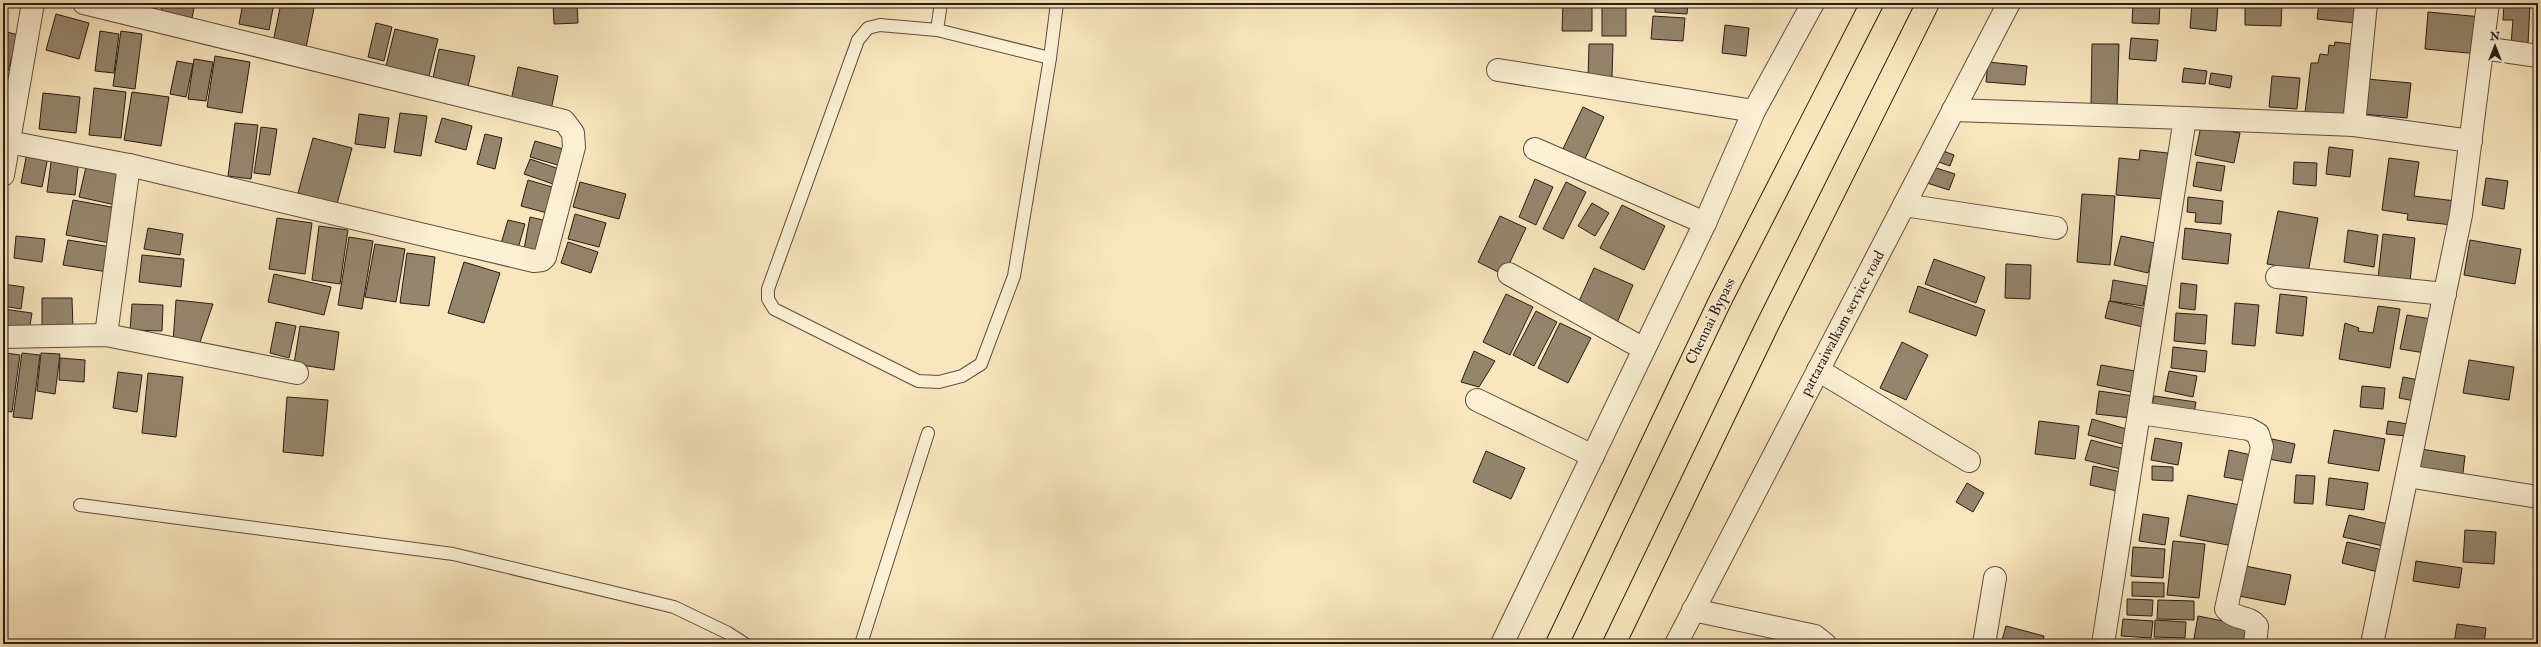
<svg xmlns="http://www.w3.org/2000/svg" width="2541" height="647" font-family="'IM FELL Double Pica',serif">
	<rect width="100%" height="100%" fill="#f9e6bd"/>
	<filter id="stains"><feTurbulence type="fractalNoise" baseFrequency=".005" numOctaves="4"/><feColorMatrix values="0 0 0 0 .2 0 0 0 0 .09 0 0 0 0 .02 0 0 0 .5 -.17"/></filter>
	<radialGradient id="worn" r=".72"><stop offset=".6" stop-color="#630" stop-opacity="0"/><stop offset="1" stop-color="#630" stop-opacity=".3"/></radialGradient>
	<!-- building -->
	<g fill="#95856d" stroke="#281c16">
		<polygon points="129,3 158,3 156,11"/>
		<polygon points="162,3 195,3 192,18 161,11"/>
		<polygon points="243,3 274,3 269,30 239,24"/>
		<polygon points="281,3 315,3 305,53 272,47"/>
		<polygon points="553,3 577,3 578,23 554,24"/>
		<polygon points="1563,3 1592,3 1592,31 1562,31"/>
		<rect x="1602" y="3" width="24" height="33"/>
		<polygon points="1655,3 1688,3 1687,14 1655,12"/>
		<polygon points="2027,3 2074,3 2074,7 2027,5"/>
		<polygon points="2133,3 2160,3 2159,24 2132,23"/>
		<polygon points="2192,3 2218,3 2216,31 2190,28"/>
		<polygon points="2245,3 2282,3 2281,26 2245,25"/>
		<polygon points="2319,3 2357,3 2355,23 2317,19"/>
		<polygon points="2504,3 2530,3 2528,45 2511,44 2513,20 2503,20"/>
		<polygon points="2535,9 2538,9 2538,47 2533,47"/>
		<polygon points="2428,12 2482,17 2479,54 2425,49"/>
		<polygon points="56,14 89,23 79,59 46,50"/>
		<polygon points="1653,16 1685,18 1683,41 1651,39"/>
		<polygon points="376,23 392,27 384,61 368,57"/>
		<polygon points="1725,25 1749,28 1746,56 1722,53"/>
		<polygon points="395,29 438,39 427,84 384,74"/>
		<polygon points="3,31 18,35 8,71 3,69"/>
		<polygon points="100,31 119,34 114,73 95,71"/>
		<polygon points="121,31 142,34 135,89 113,86"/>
		<polygon points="2131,38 2158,40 2156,61 2129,59"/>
		<polygon points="2335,42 2352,44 2343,118 2305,113 2311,63 2318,63 2320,54 2328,55 2329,45 2334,46"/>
		<polygon points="1589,44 1613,44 1612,78 1588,78"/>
		<polygon points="2092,44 2119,44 2117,108 2091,107"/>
		<polygon points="439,49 475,56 467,91 432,83"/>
		<polygon points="215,56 250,62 242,113 207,107"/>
		<polygon points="194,59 213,62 206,101 188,99"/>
		<polygon points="177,61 193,64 186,97 170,94"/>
		<polygon points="1988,62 2027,66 2025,85 1986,82"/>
		<polygon points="518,67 558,76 551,110 511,101"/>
		<polygon points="2184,68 2207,71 2205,84 2182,82"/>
		<polygon points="3,73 13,75 7,101 3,100"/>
		<polygon points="2211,73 2232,76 2230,88 2209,84"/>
		<polygon points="2272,76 2300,78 2297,109 2269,107"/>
		<polygon points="2367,79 2411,83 2407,118 2363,114"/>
		<polygon points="94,88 126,92 121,138 89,135"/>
		<polygon points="132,92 169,97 161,146 124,140"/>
		<polygon points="43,93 80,97 76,133 39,129"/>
		<polygon points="1583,107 1604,117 1584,161 1562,151"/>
		<polygon points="400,113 427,116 421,156 394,152"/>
		<polygon points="359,114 389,118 385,148 355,144"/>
		<polygon points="442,118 472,126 466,150 435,142"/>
		<polygon points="235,123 258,125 251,179 228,176"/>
		<polygon points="2201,126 2240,133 2234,163 2195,155"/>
		<polygon points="261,127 277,129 270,175 254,173"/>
		<polygon points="485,134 502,138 495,169 477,164"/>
		<polygon points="313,138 352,148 337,204 298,193"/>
		<polygon points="535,141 567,150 561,166 530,157"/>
		<polygon points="2329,147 2353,150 2350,177 2326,174"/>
		<polygon points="1938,149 1954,155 1950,166 1933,160"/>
		<polygon points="2140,150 2168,153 2164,199 2116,195 2119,158 2139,160"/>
		<polygon points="27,153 48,157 42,187 21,183"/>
		<polygon points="52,155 79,158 75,195 47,192"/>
		<polygon points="2389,158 2419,162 2414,196 2456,201 2452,225 2407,220 2408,214 2382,210"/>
		<polygon points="530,159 565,171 559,186 524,174"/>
		<polygon points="2197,162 2225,166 2221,191 2193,186"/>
		<polygon points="2294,162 2317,163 2316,186 2293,184"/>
		<polygon points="86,167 125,175 120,206 79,197"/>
		<polygon points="1933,167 1955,174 1949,190 1927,183"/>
		<polygon points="2486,178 2508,181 2504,209 2482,205"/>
		<polygon points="1535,179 1553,187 1536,225 1519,217"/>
		<polygon points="528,180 559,189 551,214 521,206"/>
		<polygon points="580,182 626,194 619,219 573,207"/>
		<polygon points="1566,182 1586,192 1563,239 1543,229"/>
		<polygon points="2082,194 2115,196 2110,265 2077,262"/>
		<polygon points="2188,197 2223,201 2221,224 2195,222 2196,213 2187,212"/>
		<polygon points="73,200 117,208 110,243 66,235"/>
		<polygon points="1592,203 1609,213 1595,236 1578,226"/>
		<polygon points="1622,205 1665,226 1644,270 1600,248"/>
		<polygon points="2278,211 2318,218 2308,273 2274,267 2274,265 2267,264"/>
		<polygon points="575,214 606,223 599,247 568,239"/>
		<polygon points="1500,216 1526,228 1504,275 1478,262"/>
		<polygon points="530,217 547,221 541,252 524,249"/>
		<polygon points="277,218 312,223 305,274 269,269"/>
		<polygon points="508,220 525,224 517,252 500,247"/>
		<polygon points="319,226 348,230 340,284 312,280"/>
		<polygon points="148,228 183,234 180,255 144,249"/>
		<polygon points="2185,228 2231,234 2228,264 2182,259"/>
		<polygon points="2348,230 2378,235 2374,267 2344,262"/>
		<polygon points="2383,234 2415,238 2410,281 2378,278"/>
		<polygon points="16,236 45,239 42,262 14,258"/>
		<polygon points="2121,236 2155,243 2148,273 2114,265"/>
		<polygon points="349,237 373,241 362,309 338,305"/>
		<polygon points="68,240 112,247 108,272 63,265"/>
		<polygon points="2470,240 2521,249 2515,284 2464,275"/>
		<polygon points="568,242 598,252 591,273 561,263"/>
		<polygon points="375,244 405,249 396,302 365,297"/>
		<polygon points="407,253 435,257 429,306 400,303"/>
		<polygon points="142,255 184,259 181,287 139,282"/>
		<polygon points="1934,259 1985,277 1976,303 1925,284"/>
		<polygon points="464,262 500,273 484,323 448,313"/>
		<polygon points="2006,264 2031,265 2030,299 2005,298"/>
		<polygon points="1594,268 1633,285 1616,325 1576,308"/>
		<polygon points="274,274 331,287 324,315 268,302"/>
		<polygon points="2113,280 2147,286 2143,306 2110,301"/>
		<polygon points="2181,283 2197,285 2195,310 2179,308"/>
		<polygon points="3,284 24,287 21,309 3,306"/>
		<polygon points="1918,286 1985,310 1976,336 1909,312"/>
		<polygon points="1506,294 1533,307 1510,355 1483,342"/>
		<polygon points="2280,294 2307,297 2303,336 2276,333"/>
		<polygon points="42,298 72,298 73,329 42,329"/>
		<polygon points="176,300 213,304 199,345 173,342"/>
		<polygon points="2109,301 2151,310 2147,328 2105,318"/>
		<polygon points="2235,303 2259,305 2255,346 2232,344"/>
		<polygon points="132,304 163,305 162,331 130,330"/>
		<polygon points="2378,306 2400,309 2390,368 2339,359 2345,323 2359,328 2358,331 2373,333"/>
		<polygon points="3,309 32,313 29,331 3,332"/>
		<polygon points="1536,311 1557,322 1534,366 1513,355"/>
		<polygon points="2176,313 2207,315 2205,344 2174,341"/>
		<polygon points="2407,315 2431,319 2425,353 2400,349"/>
		<polygon points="276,322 296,326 289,358 270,353"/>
		<polygon points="1560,323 1591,338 1568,383 1538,368"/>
		<polygon points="300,326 339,332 334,370 294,364"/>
		<polygon points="1902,342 1928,355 1906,400 1880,388"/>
		<polygon points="2173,347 2207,351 2205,372 2171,368"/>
		<polygon points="1474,351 1495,361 1479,387 1461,382"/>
		<polygon points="6,353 20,355 12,412 3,411"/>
		<polygon points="22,353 40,355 32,419 13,417"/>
		<polygon points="41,353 60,354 55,394 37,391"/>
		<polygon points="60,358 85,360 84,382 59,380"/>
		<polygon points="2469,360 2514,367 2509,400 2463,393"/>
		<polygon points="2101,365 2135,371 2131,392 2097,385"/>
		<polygon points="2169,371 2197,376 2193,397 2165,391"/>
		<polygon points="118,372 142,375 137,412 113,408"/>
		<polygon points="148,373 183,377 176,437 142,433"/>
		<polygon points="2403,377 2424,381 2420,402 2399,398"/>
		<polygon points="2362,386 2385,388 2383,409 2360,407"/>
		<polygon points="2099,391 2134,396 2131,418 2096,414"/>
		<polygon points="2154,396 2196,402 2194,413 2152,406"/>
		<polygon points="287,397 328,400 323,456 283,452"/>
		<polygon points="2092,419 2130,430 2126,445 2088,435"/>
		<polygon points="2039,421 2079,426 2075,459 2035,454"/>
		<polygon points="2388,421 2408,424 2407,436 2386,434"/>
		<polygon points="2334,430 2385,439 2379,471 2328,463"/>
		<polygon points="2155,438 2182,443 2178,465 2151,460"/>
		<polygon points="2272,439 2295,444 2291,463 2268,459"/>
		<polygon points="2091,440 2133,451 2128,471 2085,460"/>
		<polygon points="2421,449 2465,456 2462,481 2418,474"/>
		<polygon points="2229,450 2251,455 2246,481 2224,477"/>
		<polygon points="1486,451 1525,468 1511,499 1473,482"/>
		<polygon points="2093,466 2130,474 2126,493 2090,485"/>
		<polygon points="2152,466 2173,467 2173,481 2152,480"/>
		<polygon points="2296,475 2315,476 2313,504 2294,503"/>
		<polygon points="2329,478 2368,483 2364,510 2326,505"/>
		<polygon points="1967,483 1984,493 1973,512 1956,502"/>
		<polygon points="2188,495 2240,505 2233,546 2180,536"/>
		<polygon points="2143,514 2169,518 2165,545 2139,541"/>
		<polygon points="2349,515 2388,524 2383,546 2343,537"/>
		<polygon points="2465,530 2496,532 2494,564 2463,562"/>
		<polygon points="2173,541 2205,544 2199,598 2167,595"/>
		<polygon points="2347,542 2383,550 2378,572 2342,563"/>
		<polygon points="2133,547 2165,549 2163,578 2131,576"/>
		<polygon points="2416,561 2462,568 2459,588 2413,581"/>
		<polygon points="2240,565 2291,575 2285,605 2234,595"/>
		<polygon points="2132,582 2164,583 2164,597 2132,596"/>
		<polygon points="2127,599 2153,600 2152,616 2127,615"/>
		<polygon points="2158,600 2194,601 2194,620 2157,619"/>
		<polygon points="2198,616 2253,627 2250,644 2193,644"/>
		<polygon points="2123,619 2153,621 2151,638 2121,636"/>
		<polygon points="2155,620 2186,622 2185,638 2154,637"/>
		<polygon points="2457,624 2486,628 2484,644 2454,644"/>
		<polygon points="2006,626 2044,636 2042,644 2001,644"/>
		<polygon points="2155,639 2184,640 2184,644 2155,644"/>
		<rect x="2126" y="640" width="25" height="4"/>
	</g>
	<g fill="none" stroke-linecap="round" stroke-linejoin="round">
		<!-- service casing -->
		<g stroke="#5c4e40" stroke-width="14">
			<g id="service">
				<polyline points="941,3 937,30 1050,58"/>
				<polyline points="937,30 880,25 868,28 858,40 768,289 768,299 774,309 918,381 939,382 962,376 981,364 1014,276 1050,58 1057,3"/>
				<polyline points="80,505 453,554 674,607 728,633 745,644"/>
				<polyline points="861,644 928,433"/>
			</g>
		</g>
		<!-- minor casing -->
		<g stroke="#5c4e40" stroke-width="24">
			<g id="minor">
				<polyline points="2366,3 2354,125 2471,141"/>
				<polyline points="2483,48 2538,56"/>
				<polyline points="1498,70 1754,111"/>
				<polyline points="1953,110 2185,118 2103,644"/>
				<polyline points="2185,118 2354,125"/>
				<polyline points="3,141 129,165 534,261 542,260 545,257 574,147 573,133 564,121 84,3"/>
				<polyline points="1535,149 1705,223"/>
				<polyline points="3,175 33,3"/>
				<polyline points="1904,205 2056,228"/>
				<polyline points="1509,274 1644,349"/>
				<polyline points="2277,277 2445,294"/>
				<polyline points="106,335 129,165"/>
				<polyline points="3,337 106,335 297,373"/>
				<polyline points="1818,370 1969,461"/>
				<polyline points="1477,400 1593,456"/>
				<path d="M2140,413l109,16 9,5 4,13 -36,162c11,12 22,6 31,17l-2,18"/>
				<polyline points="2407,476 2538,497"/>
				<polyline points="1693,610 1815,636 1825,644"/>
				<polyline points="1984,644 1995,578"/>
				<polyline points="2372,644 2461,215 2488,3"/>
			</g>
		</g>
		<!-- tertiary casing -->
		<g stroke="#5c4e40" stroke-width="24">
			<g id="tertiary">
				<polyline points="1502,644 1705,223 1754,111 1813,3"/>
				<polyline points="1676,644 2009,3"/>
			</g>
		</g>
		<!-- trunk casing -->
		<g stroke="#281c16" stroke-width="24">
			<g id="trunk">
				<polyline points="1557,644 1720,301 1872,3"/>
				<polyline points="1614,644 1766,328 1928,3"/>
			</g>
		</g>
		<!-- service -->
		<use href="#service" stroke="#fbefd4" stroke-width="12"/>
		<!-- minor -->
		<use href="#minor" stroke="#fbefd4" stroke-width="22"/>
		<!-- tertiary -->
		<use href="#tertiary" stroke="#fbefd4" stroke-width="22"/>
		<!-- trunk -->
		<use href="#trunk" stroke="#f9e6bd" stroke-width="22"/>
	</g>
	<g text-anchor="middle" stroke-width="3" stroke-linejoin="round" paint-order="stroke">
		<!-- street labels -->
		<g font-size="15" fill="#281c16" stroke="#fbefd4">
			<text transform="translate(1710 321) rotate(-64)" y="5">Chennai Bypass</text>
			<text transform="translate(1842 323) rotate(-62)" y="5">pattaraiwalkam service road</text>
		</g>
	</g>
	<!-- margin -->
	<rect width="2541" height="647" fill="none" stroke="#f9e6bd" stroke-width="16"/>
	<rect x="4" y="4" width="2533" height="639" fill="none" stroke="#281c16" stroke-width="2"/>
	<rect x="8" y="8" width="2525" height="631" fill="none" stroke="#281c16"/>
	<!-- north arrow -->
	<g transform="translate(2495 46)" stroke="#fbefd4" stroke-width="3" paint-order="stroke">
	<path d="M0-3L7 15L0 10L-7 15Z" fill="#281c16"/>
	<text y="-6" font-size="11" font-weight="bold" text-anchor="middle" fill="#281c16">N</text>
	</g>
	<rect width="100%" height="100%" filter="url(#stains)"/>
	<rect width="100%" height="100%" fill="url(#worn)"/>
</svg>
